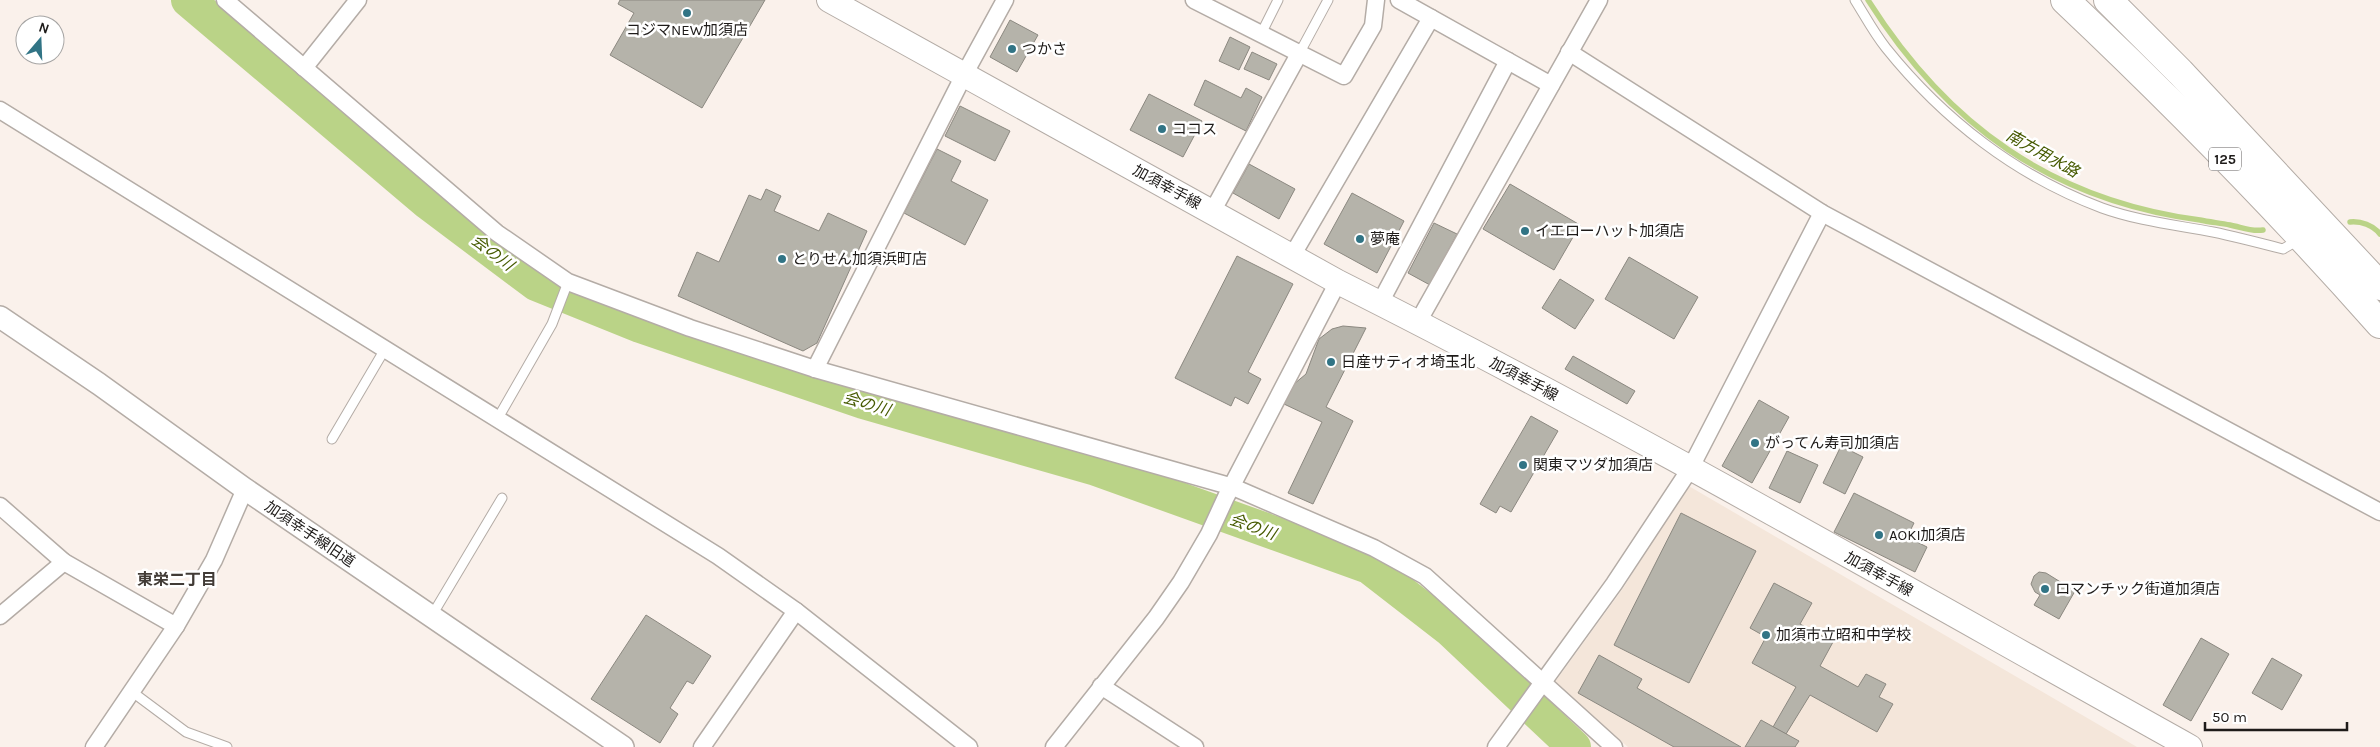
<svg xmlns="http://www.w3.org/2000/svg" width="2380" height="747" font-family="Karla,'Noto Sans JP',sans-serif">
	<rect width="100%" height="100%" fill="#faf1eb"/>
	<!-- built -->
	<polygon fill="#f4e6da" points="1687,485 2137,747 1628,747 1555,682 1624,587"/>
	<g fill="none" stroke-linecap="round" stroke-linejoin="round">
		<!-- stream -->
		<g stroke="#bad387" stroke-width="5.5">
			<path d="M1868,0c79,125 183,200 332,220 9,2 20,3 30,5 11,2 21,7 33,5"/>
			<path d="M2350,222c11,-1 23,3 30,12"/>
		</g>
		<!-- river -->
		<polyline stroke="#bad387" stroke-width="34" points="188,0 428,203 536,284 640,326 863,402 1096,469 1369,567 1449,629 1574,747"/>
	</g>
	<!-- building -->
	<g fill="#b5b3aa" stroke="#8b8880">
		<polygon points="620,0 765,0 702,108 610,55 634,13 618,4"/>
		<polygon points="1010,20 1038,35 1017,72 990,57"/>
		<polygon points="1230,37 1250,47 1239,70 1219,61"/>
		<polygon points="1252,52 1277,64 1269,80 1244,69"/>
		<polygon points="1205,80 1241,98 1246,88 1262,97 1246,131 1194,105"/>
		<polygon points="1149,94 1202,121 1183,157 1130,130"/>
		<polygon points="960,106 1010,131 995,161 945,136"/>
		<polygon points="937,149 961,161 951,181 988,200 965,245 904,213"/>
		<polygon points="1249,164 1295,189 1279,219 1233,193"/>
		<polygon points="1510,184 1580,225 1554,270 1483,229"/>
		<polygon points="766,189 781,196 774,211 819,231 828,213 867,231 817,343 803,351 678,296 697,252 719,262 749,195 761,200"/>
		<polygon points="1352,193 1404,221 1377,273 1324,244"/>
		<polygon points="1434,223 1457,234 1430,285 1408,273"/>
		<polygon points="1237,256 1293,284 1248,372 1261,379 1248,404 1235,397 1231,406 1175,378"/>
		<polygon points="1629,257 1698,297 1674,339 1605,299"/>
		<polygon points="1560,279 1594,300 1575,329 1542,308"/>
		<polygon points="1343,326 1366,328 1326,407 1353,421 1313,504 1288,493 1322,422 1284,404 1294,384 1306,374 1319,339 1332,329"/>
		<polygon points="1573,356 1635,391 1627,404 1565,369"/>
		<polygon points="1759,400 1789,417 1752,483 1722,466"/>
		<polygon points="1531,416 1558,431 1511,512 1500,506 1496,513 1480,504"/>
		<polygon points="1841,446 1863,457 1845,494 1823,483"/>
		<polygon points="1787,451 1818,465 1800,503 1769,488"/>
		<polygon points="1854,493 1914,523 1907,537 1927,547 1915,572 1834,532"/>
		<polygon points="1681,513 1756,551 1689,683 1614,645"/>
		<polygon points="2039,572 2046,573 2075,591 2059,619 2034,605 2040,595 2035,592 2031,584 2034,576"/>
		<polygon points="1774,583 1812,603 1800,624 1833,642 1820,666 1858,687 1866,674 1886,684 1879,697 1893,704 1877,732 1810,695 1786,734 1773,727 1796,687 1752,663 1766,637 1750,628"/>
		<polygon points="646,615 711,656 693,684 687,681 670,708 678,714 660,743 591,699"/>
		<polygon points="2201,638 2229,654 2191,721 2163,705"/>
		<polygon points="1599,655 1642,679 1637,688 1741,747 1674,747 1578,693"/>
		<polygon points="2272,658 2302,675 2282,710 2252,693"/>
		<polygon points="1761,720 1799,741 1795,747 1745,747"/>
	</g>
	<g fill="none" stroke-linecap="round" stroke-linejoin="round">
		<!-- service casing -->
		<g stroke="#b4aca6" stroke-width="11">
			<g id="service">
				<path d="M1855,0c10,16 19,33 31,48 57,71 130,128 216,160 36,13 74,17 111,24 24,5 47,11 70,17l17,-10"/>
				<polyline points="1261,34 1278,0"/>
				<polyline points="1299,54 1328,0"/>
				<polyline points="498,418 552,324 568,282"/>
				<polyline points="332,439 385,349"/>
				<polyline points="431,617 502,498"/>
				<polyline points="131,691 186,732 227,747"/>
			</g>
		</g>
		<!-- minor casing -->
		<g stroke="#b4aca6" stroke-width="19">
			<g id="minor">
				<polyline points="225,0 497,233 568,282 690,328 815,369 1233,487 1374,548 1425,576 1614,747"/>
				<polyline points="1194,0 1344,76 1373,26 1376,0"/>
				<polyline points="1399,0 1551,85"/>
				<polyline points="1569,52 1822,213 2380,512"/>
				<polyline points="304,68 358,0"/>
				<polyline points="0,110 718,556 796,611 969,747"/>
				<polyline points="1212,212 1299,54"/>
				<polyline points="1292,256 1431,18"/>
				<polyline points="1380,303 1508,61"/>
				<polyline points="1418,322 1599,0"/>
				<polyline points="815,369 964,75 1005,0"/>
				<polyline points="0,506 64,562 176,626"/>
				<polyline points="0,616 64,562"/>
				<polyline points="1101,686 1195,747"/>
				<polyline points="94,747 176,626 214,560 245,489"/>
				<polyline points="702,747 796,611"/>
				<polyline points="1054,747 1156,618 1181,582 1209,534 1226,497 1338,282"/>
				<polyline points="1496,747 1614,584 1690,469 1822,213"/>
			</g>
		</g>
		<!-- tertiary casing -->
		<g stroke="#b4aca6" stroke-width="24">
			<polyline id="tertiary" points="0,317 99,384 245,489 623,747"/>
		</g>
		<!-- secondary casing -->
		<g stroke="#b4aca6" stroke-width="26">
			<path id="secondary" d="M829,0l509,282c289,145 570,308 852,465"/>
		</g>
		<!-- trunk casing -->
		<g stroke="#b4aca6" stroke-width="30">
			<g id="trunk">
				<path d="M2065,0c109,103 215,211 315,324"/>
				<polyline points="2108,0 2180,72 2380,286"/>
			</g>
		</g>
		<!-- service -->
		<use href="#service" stroke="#fff" stroke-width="9"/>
		<!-- minor -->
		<use href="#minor" stroke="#fff" stroke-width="16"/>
		<!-- tertiary -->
		<use href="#tertiary" stroke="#fff" stroke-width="21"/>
		<!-- secondary -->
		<use href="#secondary" stroke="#fff" stroke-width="24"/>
		<!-- trunk -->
		<use href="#trunk" stroke="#fff" stroke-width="28"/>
	</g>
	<!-- markers -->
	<g fill="#317485" stroke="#fff" stroke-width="2">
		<circle cx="687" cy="13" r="5"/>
		<circle cx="1012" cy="49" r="5"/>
		<circle cx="1162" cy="129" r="5"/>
		<circle cx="1525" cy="231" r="5"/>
		<circle cx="1360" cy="239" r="5"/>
		<circle cx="782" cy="259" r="5"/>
		<circle cx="1331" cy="362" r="5"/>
		<circle cx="1755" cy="443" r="5"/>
		<circle cx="1523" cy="465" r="5"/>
		<circle cx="1879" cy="535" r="5"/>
		<circle cx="2045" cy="589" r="5"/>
		<circle cx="1766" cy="635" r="5"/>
	</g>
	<g text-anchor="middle" stroke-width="5" stroke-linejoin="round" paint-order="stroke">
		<!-- shield labels -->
		<rect fill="#fff" stroke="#625f5e" stroke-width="1" x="2209" y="147.5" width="32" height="23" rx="4"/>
		<g font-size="14" font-weight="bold" fill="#1e1b19">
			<text x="2225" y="164">125</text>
		</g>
		<!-- poi labels -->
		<g font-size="15" fill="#1e1b19" stroke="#fff" text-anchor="start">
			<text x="687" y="35" text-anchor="middle">コジマNEW加須店</text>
			<text x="1022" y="54">つかさ</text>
			<text x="1172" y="134">ココス</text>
			<text x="1535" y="236">イエローハット加須店</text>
			<text x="1370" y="244">夢庵</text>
			<text x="792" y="264">とりせん加須浜町店</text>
			<text x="1341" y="367">日産サティオ埼玉北</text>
			<text x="1765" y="448">がってん寿司加須店</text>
			<text x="1533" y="470">関東マツダ加須店</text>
			<text x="1889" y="540">AOKI加須店</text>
			<text x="2055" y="594">ロマンチック街道加須店</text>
			<text x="1776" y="640">加須市立昭和中学校</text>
		</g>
		<!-- street labels -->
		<g font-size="15" fill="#1e1b19" stroke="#fff">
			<text transform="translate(1167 187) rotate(29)" y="5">加須幸手線</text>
			<text transform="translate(1524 379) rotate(28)" y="5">加須幸手線</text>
			<text transform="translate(310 534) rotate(34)" y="5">加須幸手線旧道</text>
			<text transform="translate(1879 574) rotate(29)" y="5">加須幸手線</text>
		</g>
		<!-- water labels -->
		<g font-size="16" font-style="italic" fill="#465a01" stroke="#fff">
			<text transform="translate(2043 153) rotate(29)" y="6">南方用水路</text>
			<text transform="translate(493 252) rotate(37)" y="6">会の川</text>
			<text transform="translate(867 403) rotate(17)" y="6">会の川</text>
			<text transform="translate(1253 526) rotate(20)" y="6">会の川</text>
		</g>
		<!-- neighbourhood labels -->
		<g font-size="16" font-weight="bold" fill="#413b36" stroke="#fff">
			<text x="177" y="585">東栄二丁目</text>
		</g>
	</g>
	<!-- north arrow -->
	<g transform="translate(40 40) rotate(19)"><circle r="24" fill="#ffffff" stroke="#a5a4a3"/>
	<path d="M0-4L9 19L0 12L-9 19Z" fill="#317485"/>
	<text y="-8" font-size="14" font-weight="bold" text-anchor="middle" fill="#1e1b19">N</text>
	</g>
	<!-- scale -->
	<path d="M2205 722v8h142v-8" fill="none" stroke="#1e1b19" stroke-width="2.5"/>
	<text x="2212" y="722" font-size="15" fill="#1e1b19" stroke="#ffffff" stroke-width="4" paint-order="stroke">50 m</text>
</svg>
